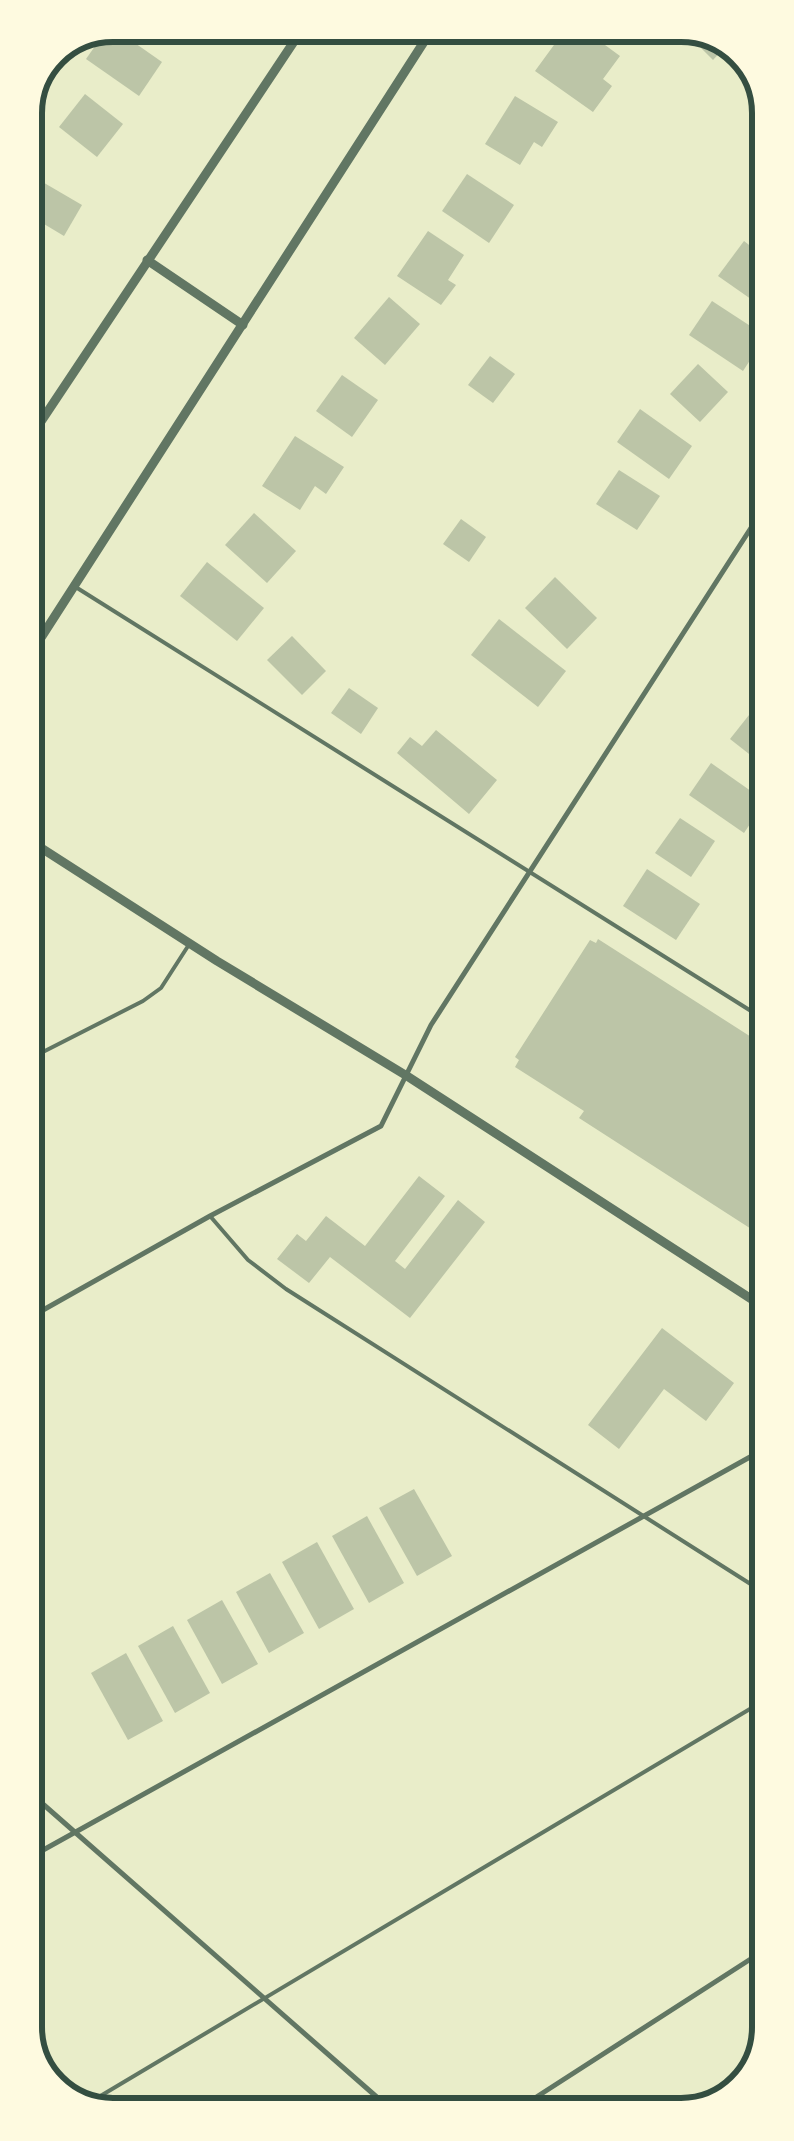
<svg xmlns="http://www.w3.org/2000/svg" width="794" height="2141" font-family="Jost,sans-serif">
	<rect width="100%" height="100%" fill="#e9edc9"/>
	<!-- building -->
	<g fill="#bcc5a7">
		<polygon points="113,34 122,34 162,62 139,96 86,59 100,39"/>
		<polygon points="562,34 590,34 620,56 603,79 612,86 593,112 535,71"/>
		<polygon points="691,36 724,48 713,60 690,37"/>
		<polygon points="85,94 123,124 97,157 59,127"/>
		<polygon points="515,96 558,122 542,147 534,142 520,165 485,144"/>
		<polygon points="467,174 514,205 489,243 442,211"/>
		<polygon points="34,177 82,205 64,236 34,218"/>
		<polygon points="758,211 758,225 751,220"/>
		<polygon points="428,231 464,255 448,280 456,285 441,305 397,276"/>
		<polygon points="744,241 758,252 758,304 718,276"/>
		<polygon points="389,297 420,324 385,365 354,338"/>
		<polygon points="712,301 758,331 758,348 743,371 689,335"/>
		<polygon points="490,356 515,374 493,403 468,385"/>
		<polygon points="698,364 728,392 700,422 670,394"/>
		<polygon points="342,375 378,400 352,437 316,411"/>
		<polygon points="640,409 692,446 669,479 617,442"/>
		<polygon points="295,436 344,467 326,494 315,486 300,510 262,486"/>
		<polygon points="619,470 660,496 637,530 596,504"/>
		<polygon points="254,513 296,551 267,583 225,545"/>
		<polygon points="461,519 486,537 469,562 443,544"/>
		<polygon points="207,562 264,608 237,641 180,596"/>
		<polygon points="555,577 597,618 567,649 525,608"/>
		<polygon points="499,619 566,671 538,707 471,655"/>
		<polygon points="292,636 326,671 302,695 267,660"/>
		<polygon points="349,688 378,708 361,734 331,713"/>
		<polygon points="753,710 758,714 758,761 730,739"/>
		<polygon points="436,730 497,780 469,814 397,753 410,737 422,746"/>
		<polygon points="711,763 758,796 758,812 744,833 689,795"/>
		<polygon points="680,818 715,841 691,877 655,853"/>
		<polygon points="647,869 700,904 676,940 623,906"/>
		<polygon points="598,939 759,1042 759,1234 579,1118 584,1111 515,1067 519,1060 515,1057 590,940 596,943"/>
		<polygon points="419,1176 445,1196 395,1261 405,1269 458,1200 485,1222 410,1318 330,1257 309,1283 277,1259 297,1234 306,1241 326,1216 365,1246"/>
		<polygon points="662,1328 734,1383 706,1421 664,1389 619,1449 588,1425"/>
		<polygon points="414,1489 452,1556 417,1576 379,1508"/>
		<polygon points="367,1516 404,1583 369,1603 332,1536"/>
		<polygon points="317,1542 354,1609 319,1629 282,1562"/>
		<polygon points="270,1573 304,1633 269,1653 236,1592"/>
		<polygon points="222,1600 258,1664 222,1684 187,1620"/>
		<polygon points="173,1626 210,1693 175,1713 138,1646"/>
		<polygon points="126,1653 163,1721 128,1740 91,1673"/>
	</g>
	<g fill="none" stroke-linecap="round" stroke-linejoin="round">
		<!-- service -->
		<g stroke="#617663" stroke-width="4">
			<polyline points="74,586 759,1016"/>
			<polyline points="35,1056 143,1001 161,988 190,943"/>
			<polyline points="210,1216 248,1260 286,1289 760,1590"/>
			<polyline points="92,2101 760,1703"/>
		</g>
		<!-- minor -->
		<g stroke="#617663" stroke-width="5">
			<polyline points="36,1314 210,1216 381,1126 431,1025 758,517"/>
			<polyline points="36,1798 387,2106"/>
			<polyline points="36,1854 759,1452"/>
			<polyline points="524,2105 760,1953"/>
		</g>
		<!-- tertiary -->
		<g stroke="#617663" stroke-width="9">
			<polyline points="147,260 243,325"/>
			<polyline points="34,432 299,34"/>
			<polyline points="35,647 429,34"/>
			<polyline points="35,844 217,961 407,1076 759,1304"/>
		</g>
	</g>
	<!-- crop -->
	<path d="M0 0H794V2141H0ZM113 42H681A71 71 0 0 1 752 113V2027A71 71 0 0 1 681 2098H113A71 71 0 0 1 42 2027V113A71 71 0 0 1 113 42Z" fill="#fefae0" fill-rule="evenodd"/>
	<path fill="none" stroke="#344e41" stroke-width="6" d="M113 42H681A71 71 0 0 1 752 113V2027A71 71 0 0 1 681 2098H113A71 71 0 0 1 42 2027V113A71 71 0 0 1 113 42Z"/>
</svg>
